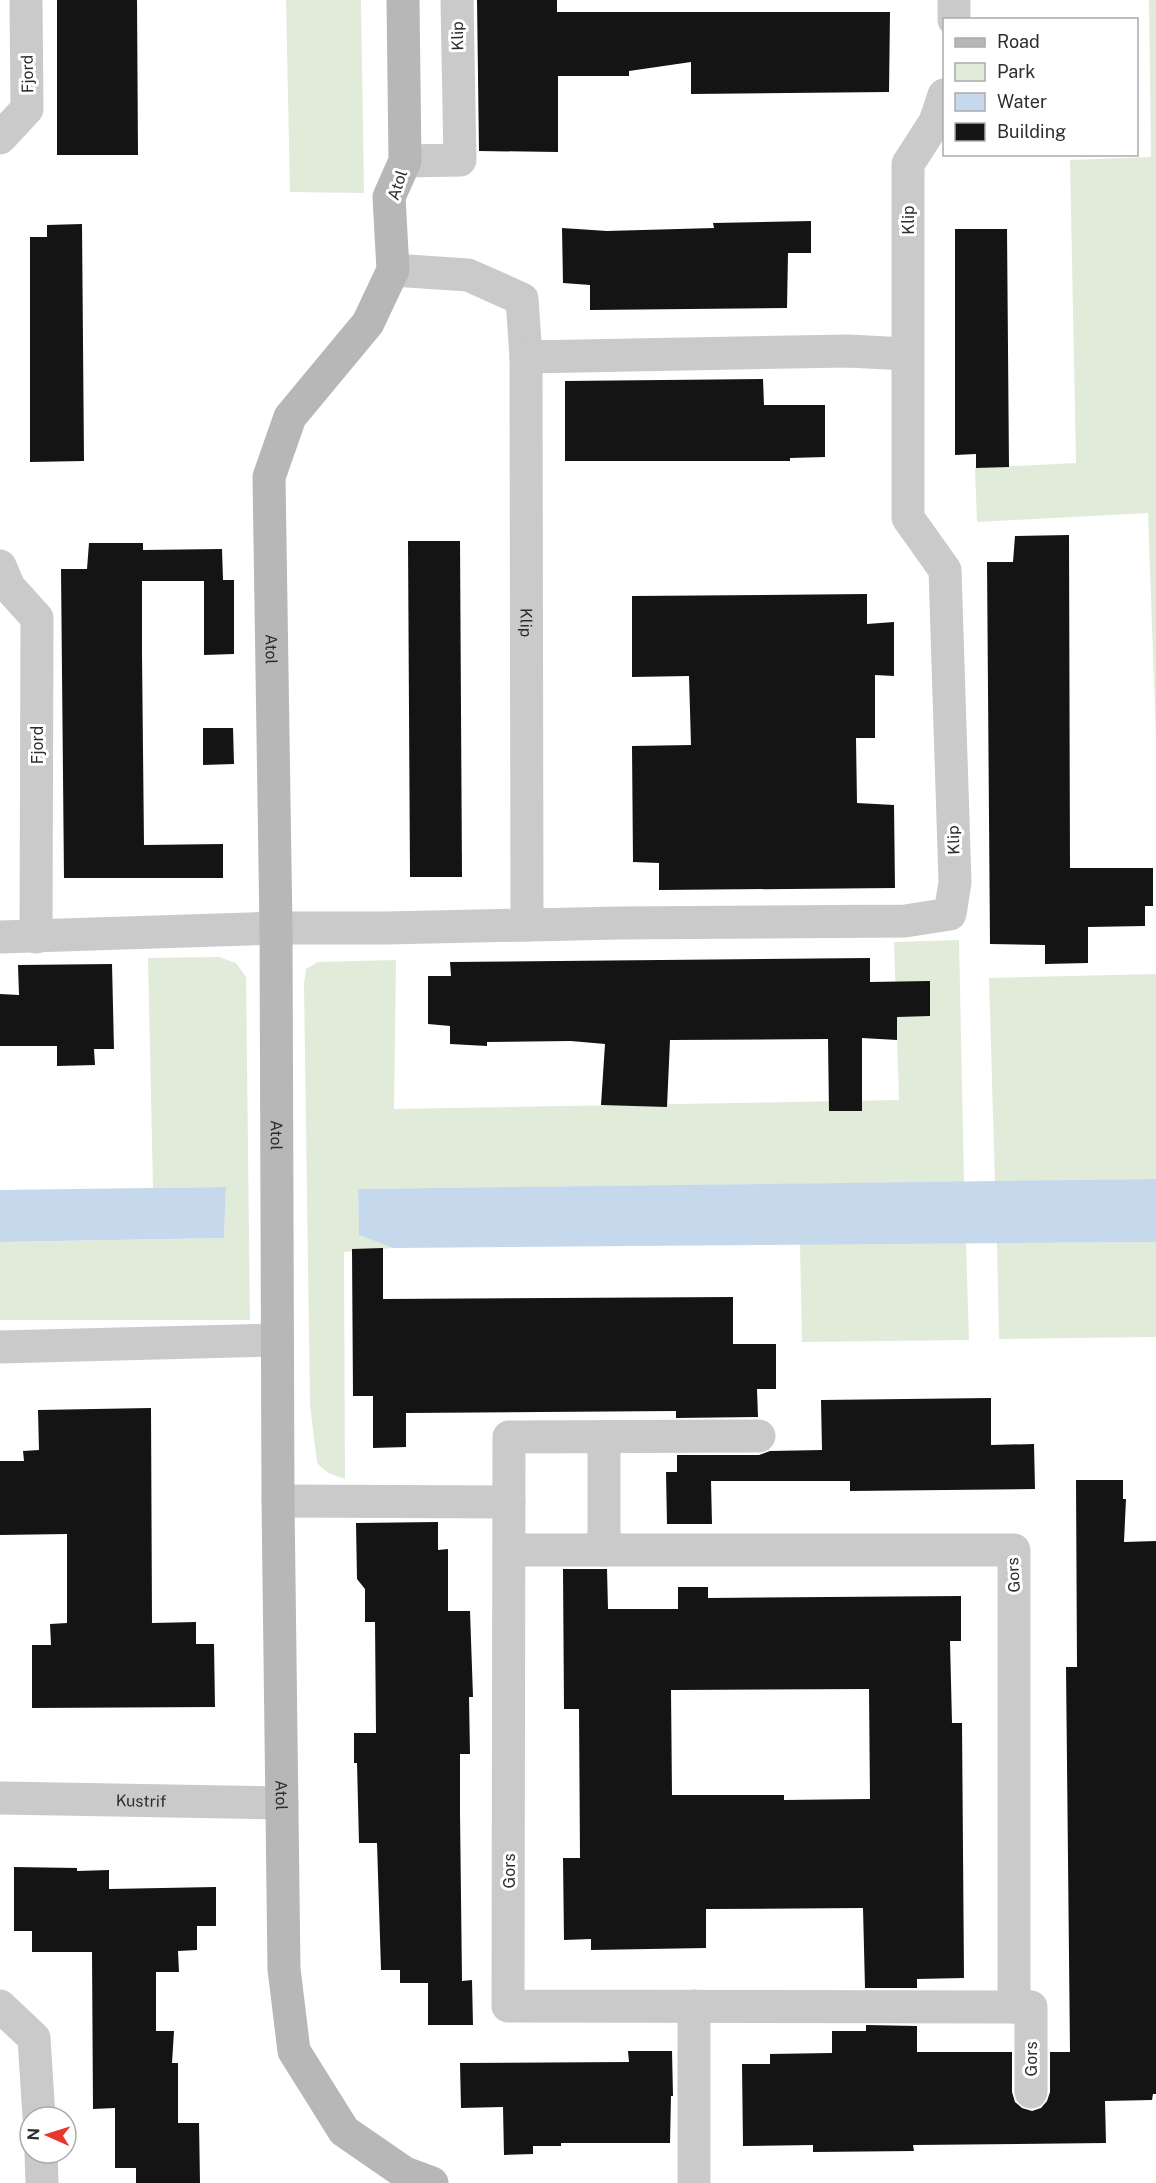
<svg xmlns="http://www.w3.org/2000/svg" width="1156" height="2183" font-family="'Public Sans',sans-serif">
	<rect width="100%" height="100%" fill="#fff"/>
	<!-- green -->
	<g fill="#e1ebda">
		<polygon points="286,0 361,0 364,193 290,192"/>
		<polygon points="1149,0 1156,0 1156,740 1148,513 977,522 975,468 1076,463 1070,160 1151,157"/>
		<polygon points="959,940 964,1182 358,1189 359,1235 393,1248 344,1252 345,1479 328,1473 317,1463 310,1405 304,984 306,969 318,962 396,960 394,1109 899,1100 894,942"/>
		<polygon points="219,957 236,963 246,977 250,1320 0,1320 0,1242 224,1238 226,1187 153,1188 148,958"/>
		<polygon points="1156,974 1156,1179 995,1182 989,978"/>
		<polygon points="1156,1242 1156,1337 999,1339 997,1243"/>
		<polygon points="966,1243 969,1340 802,1342 800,1244"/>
	</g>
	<!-- water -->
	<g fill="#c6d8eb">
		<polygon points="1156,1179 1156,1242 393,1248 359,1235 358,1189"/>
		<polygon points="226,1187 224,1238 0,1242 0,1190"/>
	</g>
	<!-- building -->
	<g fill="#141414" fill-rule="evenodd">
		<polygon points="57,0 137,0 138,155 57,155"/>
		<polygon points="477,0 557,0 557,12 890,12 889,92 691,94 691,62 629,71 629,76 558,76 558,152 479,151"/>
		<polygon points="811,221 811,253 788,253 787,308 590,310 590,285 563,283 562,228 607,231 714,228 713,223"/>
		<polygon points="82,224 84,461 30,462 30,237 47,237 47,225"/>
		<polygon points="955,229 1007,229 1009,467 976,468 976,454 955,455"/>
		<polygon points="763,379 764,405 825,405 825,457 790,458 790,461 565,461 565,381"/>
		<polygon points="1069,535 1070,868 1153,868 1153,906 1145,906 1145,926 1088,927 1088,963 1045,964 1045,945 990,944 987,562 1013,562 1015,536"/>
		<polygon points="408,541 460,541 462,877 410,877"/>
		<polygon points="89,543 143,543 143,550 222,549 223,580 234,580 234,654 204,655 204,581 142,581 142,655 144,845 223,844 223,878 64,878 61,569 87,569"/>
		<polygon points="867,594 867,624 894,622 894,676 875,675 875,738 856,738 857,803 894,805 895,888 659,890 659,863 633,862 632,746 691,745 689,676 632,677 632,596"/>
		<polygon points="203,728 233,728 234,764 203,765"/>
		<polygon points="870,958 870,982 930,981 930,1016 897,1017 897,1040 862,1038 862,1111 829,1111 828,1039 670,1040 667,1107 601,1105 605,1044 571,1041 487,1042 487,1046 450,1044 450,1026 428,1024 428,976 451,976 450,962"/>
		<polygon points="112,964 114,1049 94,1049 95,1065 57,1066 57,1046 0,1046 0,994 19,995 18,965"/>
		<polygon points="383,1248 383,1299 733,1297 733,1344 776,1344 776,1389 757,1389 758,1417 676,1418 676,1411 406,1413 406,1447 373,1448 373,1396 353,1396 352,1249"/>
		<polygon points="991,1398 991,1445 1034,1444 1035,1489 850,1491 850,1481 711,1481 712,1524 667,1524 666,1472 677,1472 677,1455 759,1455 770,1451 822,1450 821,1400"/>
		<polygon points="151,1408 152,1623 196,1622 196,1644 214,1644 215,1707 32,1708 32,1645 51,1645 50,1624 67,1623 67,1534 0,1535 0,1461 24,1461 23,1451 39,1450 38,1410"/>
		<polygon points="1076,1480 1123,1480 1123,1499 1126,1499 1124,1542 1156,1541 1156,2094 1153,2094 1152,2100 1105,2101 1106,2143 913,2145 914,2151 813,2152 813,2145 743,2146 742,2064 770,2064 770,2054 832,2053 832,2031 866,2031 866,2025 917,2026 917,2052 1012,2052 1012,2092 1015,2102 1022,2108 1032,2111 1041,2108 1047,2101 1050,2092 1050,2052 1070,2052 1066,1667 1077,1667"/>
		<polygon points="438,1522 438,1550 448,1549 448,1611 470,1611 473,1697 469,1697 470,1754 460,1754 460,1813 462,1981 472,1980 473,2025 428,2025 428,1983 400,1983 400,1970 381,1970 377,1843 359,1843 357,1763 354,1763 354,1733 376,1733 375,1622 365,1622 365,1589 357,1579 356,1523"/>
		<path d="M563,1569h44l1,40h70v-22h30v11l253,-2v45h-11l2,82h10l2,255 -47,1v9h-52l-2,-80 -157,1v39l-115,2v-11l-27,1 -1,-82h17l-1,-149h-15zM869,1689l1,110 -86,1v-5h-112l-1,-105z"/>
		<polygon points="14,1867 77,1868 77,1871 109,1870 109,1889 216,1887 216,1926 197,1926 197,1950 178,1951 179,1972 156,1972 156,2031 174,2031 172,2063 178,2063 178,2123 199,2123 200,2183 136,2183 136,2168 115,2168 115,2108 93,2109 92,1952 32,1952 32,1931 14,1931"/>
		<polygon points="628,2051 672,2051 673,2096 671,2096 670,2143 561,2143 561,2146 533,2146 533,2154 504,2155 503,2107 461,2108 460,2063 629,2062"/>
	</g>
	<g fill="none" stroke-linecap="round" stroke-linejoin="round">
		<!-- street -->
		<g stroke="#cacaca" stroke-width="33">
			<polyline points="954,0 954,20"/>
			<polyline points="0,138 27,109 26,0"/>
			<polyline points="405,161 460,160 457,0"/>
			<path id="s1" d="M393,270l75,5 54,24 4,58 1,568"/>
			<polyline points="526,357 848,351 907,354"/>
			<polyline points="0,566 9,587 37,618 36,937"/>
			<polyline points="0,937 276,928 386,928 619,923 905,921 950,914 955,882 945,570 908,518 908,164 935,122 944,95"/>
			<polyline points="0,1347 277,1340"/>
			<polyline points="759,1436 509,1437 508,2006 1014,2007"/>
			<polyline points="278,1501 509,1502"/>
			<polyline points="509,1550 1014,1550 1014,2007 1031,2007 1031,2092"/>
			<polyline points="604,1550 604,1437"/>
			<path id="s2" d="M0,1798l282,5"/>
			<polyline points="0,2006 34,2038 39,2117"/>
			<polyline points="41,2153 42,2183"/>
			<polyline points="694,2183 694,2006"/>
		</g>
		<!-- secondary -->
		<path stroke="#b7b7b7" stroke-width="33" id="s3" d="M403,0l2,161 -16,36 4,73 -25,53 -78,94 -21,60 7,451 2,573 6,468 10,82 50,80 61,42 27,10"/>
	</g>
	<g text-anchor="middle" stroke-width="6" stroke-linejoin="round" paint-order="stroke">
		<!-- street labels -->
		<g font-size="16" fill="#2d2d2d" stroke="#fff">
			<text transform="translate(457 36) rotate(-91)" y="6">Klip</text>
			<text transform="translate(27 74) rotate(-91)" y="6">Fjord</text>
			<text transform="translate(397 185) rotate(-72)" y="6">Atol</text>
			<text transform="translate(908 220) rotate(-90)" y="6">Klip</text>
			<text dy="6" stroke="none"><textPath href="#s1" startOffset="458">Klip</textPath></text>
			<text dy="6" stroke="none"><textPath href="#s3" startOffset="690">Atol</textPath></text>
			<text transform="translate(37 745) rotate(-90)" y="6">Fjord</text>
			<text transform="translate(953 840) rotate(-92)" y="6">Klip</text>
			<text dy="6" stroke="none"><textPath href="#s3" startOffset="1176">Atol</textPath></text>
			<text transform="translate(1013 1575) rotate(-93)" y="6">Gors</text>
			<text dy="6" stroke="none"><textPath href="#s3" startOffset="1836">Atol</textPath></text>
			<text dy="6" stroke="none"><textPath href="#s2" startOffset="141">Kustrif</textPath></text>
			<text transform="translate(509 1871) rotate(-90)" y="6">Gors</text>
			<text transform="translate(1031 2059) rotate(-90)" y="6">Gors</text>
		</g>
	</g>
	<!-- legend -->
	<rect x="943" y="18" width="195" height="138" fill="#ffffff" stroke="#ababab" stroke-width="1.5"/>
	<rect x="955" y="38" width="30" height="9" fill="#b7b7b7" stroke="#ababab" stroke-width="1.5"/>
	<text x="997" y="48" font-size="18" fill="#2d2d2d">Road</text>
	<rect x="955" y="63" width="30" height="18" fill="#e1ebda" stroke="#ababab" stroke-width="1.5"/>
	<text x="997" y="78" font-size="18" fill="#2d2d2d">Park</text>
	<rect x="955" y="93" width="30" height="18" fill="#c6d8eb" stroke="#ababab" stroke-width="1.5"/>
	<text x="997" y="108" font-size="18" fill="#2d2d2d">Water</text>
	<rect x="955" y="123" width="30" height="18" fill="#141414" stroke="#ababab" stroke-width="1.5"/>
	<text x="997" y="138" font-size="18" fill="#2d2d2d">Building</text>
	<!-- north arrow -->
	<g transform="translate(48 2135) rotate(273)"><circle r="28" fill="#ffffff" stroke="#ababab" stroke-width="1.5"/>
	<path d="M0-4.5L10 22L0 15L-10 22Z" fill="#e6382d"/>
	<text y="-9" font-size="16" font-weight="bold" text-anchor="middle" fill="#2d2d2d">N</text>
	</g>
</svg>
